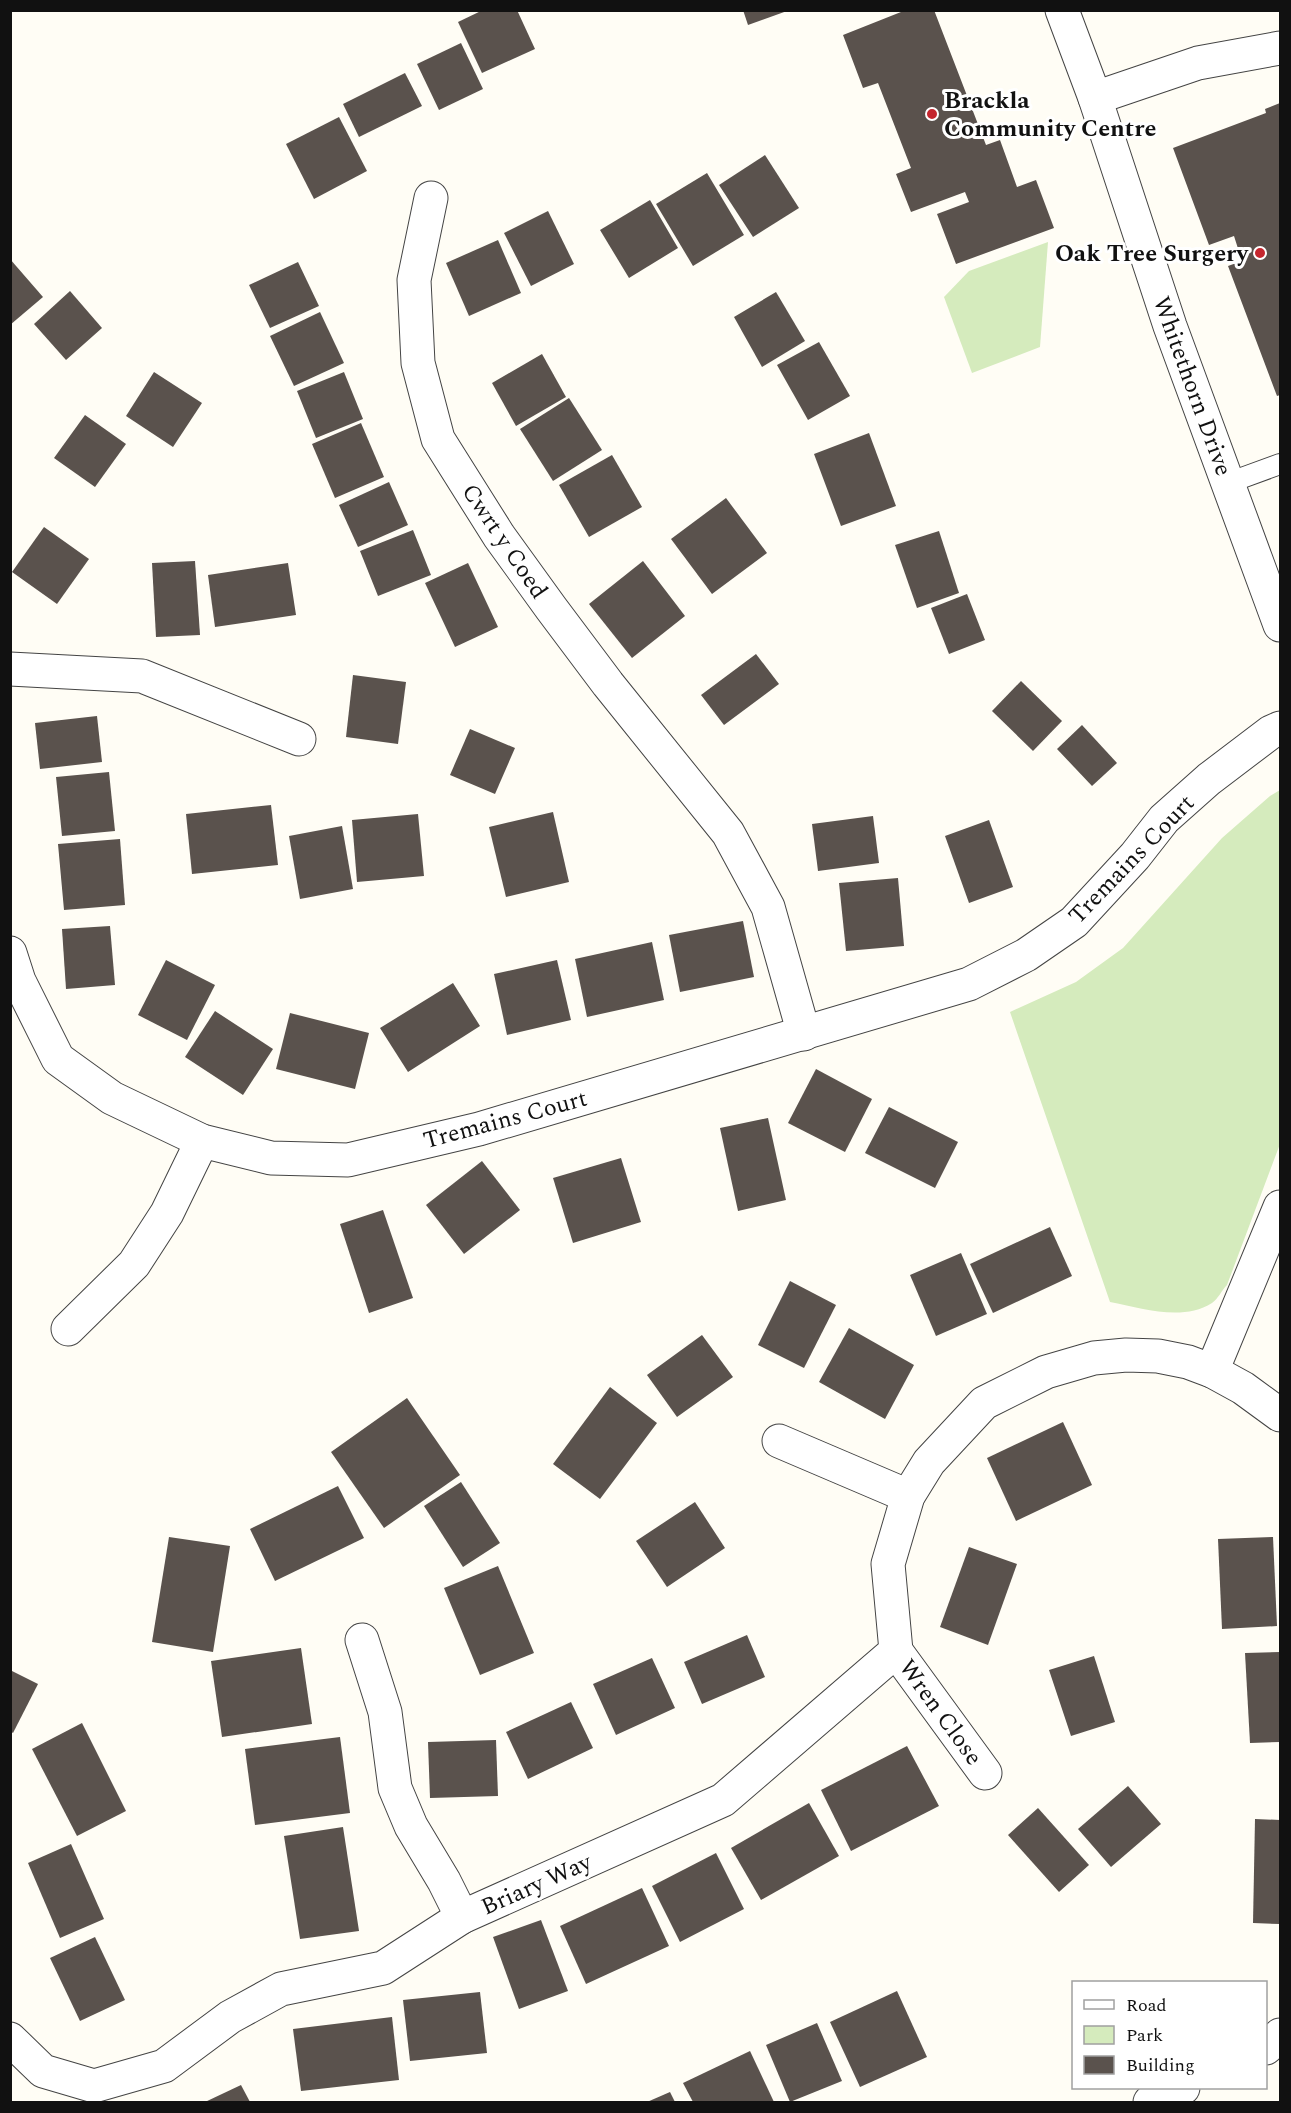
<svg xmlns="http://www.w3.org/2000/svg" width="1291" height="2113" font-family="Spectral,serif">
	<rect width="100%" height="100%" fill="#fffdf5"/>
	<!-- green -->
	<g fill="#d5ebbd">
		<polygon points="1048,242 1040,347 972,373 944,297 969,271"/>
		<path d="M1280,790v354l-53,141c-5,5 -9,14 -15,18 -30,19 -70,5 -102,-1l-100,-290 66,-30 47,-34 99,-110 48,-42z"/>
	</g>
	<!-- building -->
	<g fill="#5a524d">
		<polygon points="483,10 517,10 535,49 482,73 458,22"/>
		<polygon points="743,10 787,10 787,11 748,25"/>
		<polygon points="906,10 934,10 986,145 1000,140 1017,187 1036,180 1054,228 956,264 937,214 969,202 965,192 911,212 896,174 911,168 878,83 863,88 843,35"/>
		<polygon points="461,43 483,89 439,110 417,64"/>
		<polygon points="405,73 422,106 359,137 343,104"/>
		<polygon points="1280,103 1280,395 1277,396 1228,266 1242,261 1234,236 1209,245 1173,148 1266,113 1265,109"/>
		<polygon points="339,117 367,171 314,199 286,144"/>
		<polygon points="765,155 799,208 753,237 719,185"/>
		<polygon points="707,173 744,235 693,266 656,204"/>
		<polygon points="650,200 678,248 629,278 600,230"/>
		<polygon points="548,211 574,264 531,286 504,233"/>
		<polygon points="498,240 521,293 469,316 446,263"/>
		<polygon points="10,259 43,297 10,325"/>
		<polygon points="298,262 319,306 270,328 249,285"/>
		<polygon points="70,291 102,328 66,360 34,324"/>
		<polygon points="776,292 805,341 762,367 734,317"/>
		<polygon points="320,312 344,363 294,386 270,336"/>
		<polygon points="819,342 850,396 808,420 777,365"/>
		<polygon points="542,354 566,397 516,426 492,383"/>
		<polygon points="154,372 202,403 173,447 126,416"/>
		<polygon points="344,372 363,419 316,438 297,391"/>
		<polygon points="569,398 602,450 553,481 520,429"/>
		<polygon points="85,415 126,444 95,487 54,458"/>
		<polygon points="361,423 384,477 335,498 312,444"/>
		<polygon points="869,433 896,506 841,526 814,454"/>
		<polygon points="612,455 642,507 589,537 559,485"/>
		<polygon points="389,482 408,525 358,547 339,505"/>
		<polygon points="726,498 767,553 712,594 671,539"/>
		<polygon points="44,527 89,559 57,604 12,572"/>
		<polygon points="413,530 431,575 378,596 360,551"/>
		<polygon points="939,531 959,593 917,608 895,545"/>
		<polygon points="195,561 200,635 156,637 152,563"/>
		<polygon points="643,561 685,616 632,658 589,604"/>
		<polygon points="288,563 296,615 215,627 208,575"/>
		<polygon points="468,563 498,627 455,647 425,583"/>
		<polygon points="967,594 985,640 949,654 931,608"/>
		<polygon points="756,654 779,684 724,725 701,695"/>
		<polygon points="353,675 406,682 398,744 346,737"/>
		<polygon points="1021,681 1062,721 1033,751 992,711"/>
		<polygon points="97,716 102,762 40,769 35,723"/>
		<polygon points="1082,725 1117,763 1092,786 1057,749"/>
		<polygon points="470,729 515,748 495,794 450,775"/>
		<polygon points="109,772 115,831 62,836 56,777"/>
		<polygon points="271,805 278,865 192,874 186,814"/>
		<polygon points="553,812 569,882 506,897 489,827"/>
		<polygon points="418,814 424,876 357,882 352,820"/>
		<polygon points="873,816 879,863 818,871 812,824"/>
		<polygon points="989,820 1013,887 969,903 945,836"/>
		<polygon points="342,826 353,889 300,899 289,836"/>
		<polygon points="120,839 125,905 64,910 58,844"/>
		<polygon points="898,878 904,946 846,951 839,883"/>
		<polygon points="743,921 754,977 680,992 669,935"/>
		<polygon points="110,926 115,985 66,989 62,929"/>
		<polygon points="652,942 664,1000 587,1017 575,959"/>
		<polygon points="166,960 215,985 187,1040 138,1015"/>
		<polygon points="557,960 571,1020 507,1035 494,974"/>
		<polygon points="453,983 480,1026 408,1072 380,1028"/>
		<polygon points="215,1011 273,1049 243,1095 185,1057"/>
		<polygon points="290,1013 369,1033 355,1089 276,1069"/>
		<polygon points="816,1069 872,1099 845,1152 788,1123"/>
		<polygon points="889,1107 958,1142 935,1188 865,1153"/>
		<polygon points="768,1118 786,1200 738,1211 720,1128"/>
		<polygon points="621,1158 641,1222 573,1243 553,1178"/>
		<polygon points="482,1161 520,1210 464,1254 426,1205"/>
		<polygon points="383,1210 413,1298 369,1313 340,1224"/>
		<polygon points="1050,1227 1072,1276 993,1313 970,1264"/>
		<polygon points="961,1253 987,1314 936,1336 910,1275"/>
		<polygon points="790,1281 836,1305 804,1368 758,1345"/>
		<polygon points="849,1328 914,1365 885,1419 819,1382"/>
		<polygon points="702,1335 733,1377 677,1417 647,1375"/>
		<polygon points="610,1387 657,1423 600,1499 553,1464"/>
		<polygon points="407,1398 460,1475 384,1528 331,1452"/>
		<polygon points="1063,1422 1092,1485 1016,1521 987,1458"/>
		<polygon points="461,1482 500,1543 463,1567 424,1506"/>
		<polygon points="338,1486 364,1538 275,1581 250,1529"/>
		<polygon points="695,1502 725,1548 667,1587 636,1541"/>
		<polygon points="169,1537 230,1546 213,1652 152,1642"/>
		<polygon points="1273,1537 1277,1626 1222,1629 1218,1539"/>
		<polygon points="969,1547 1017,1564 988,1645 940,1627"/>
		<polygon points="498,1566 534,1653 480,1675 444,1588"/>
		<polygon points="747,1635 765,1677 702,1704 684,1662"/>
		<polygon points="301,1648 312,1724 222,1737 211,1661"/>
		<polygon points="1280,1652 1280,1742 1250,1743 1245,1653"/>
		<polygon points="1094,1656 1115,1722 1071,1736 1049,1670"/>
		<polygon points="652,1658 675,1708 616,1735 593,1684"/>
		<polygon points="10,1670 38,1684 13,1733 10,1731"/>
		<polygon points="571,1702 593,1748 528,1779 506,1732"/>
		<polygon points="82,1723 126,1811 77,1836 32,1749"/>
		<polygon points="340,1737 350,1813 255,1825 245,1749"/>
		<polygon points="496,1740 498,1796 430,1798 428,1742"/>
		<polygon points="907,1746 939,1806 851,1851 821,1790"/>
		<polygon points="1128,1786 1161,1824 1111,1867 1078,1829"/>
		<polygon points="809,1803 839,1856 761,1900 731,1848"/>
		<polygon points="1038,1808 1089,1865 1059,1892 1008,1835"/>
		<polygon points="1255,1819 1280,1820 1280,1924 1253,1923"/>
		<polygon points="343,1827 359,1931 300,1939 284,1836"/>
		<polygon points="71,1844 104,1919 60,1938 28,1863"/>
		<polygon points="716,1853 744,1909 680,1942 652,1886"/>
		<polygon points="642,1888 669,1946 586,1984 560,1926"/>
		<polygon points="541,1920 568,1991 519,2009 493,1937"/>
		<polygon points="95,1937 125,2000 80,2021 50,1958"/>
		<polygon points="897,1991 927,2057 860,2087 830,2022"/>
		<polygon points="480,1992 487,2053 410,2061 403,2000"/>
		<polygon points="392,2017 399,2080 301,2091 293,2029"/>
		<polygon points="817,2023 842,2081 790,2102 766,2045"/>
		<polygon points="750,2051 774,2102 693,2102 683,2083"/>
		<polygon points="241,2085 250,2102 205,2102"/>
		<polygon points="670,2092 675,2102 647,2102"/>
	</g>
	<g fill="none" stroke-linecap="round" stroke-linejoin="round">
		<!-- lane casing -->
		<g stroke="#444" stroke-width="22">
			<polyline id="lane" points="1228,483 1280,464"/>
		</g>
		<!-- street casing -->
		<g stroke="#444" stroke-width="35">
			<g id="street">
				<polyline points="1062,10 1095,98 1170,326 1280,625"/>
				<polyline points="1095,98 1198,63 1280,48"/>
				<polyline points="431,198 414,280 418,363 438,439 499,536 551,608 608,684 728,833 768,907 804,1034"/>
				<polyline points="10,669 142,676 299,739"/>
				<polyline points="10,953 19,981 58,1059 112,1098 202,1141 271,1158 348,1160 479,1129 969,984 1026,955 1074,922 1135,856 1164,819 1209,779 1271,732 1280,728"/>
				<polyline points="68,1329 134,1264 167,1213 202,1141"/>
				<polyline points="1212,1371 1280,1207"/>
				<polyline points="779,1441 908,1496"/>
				<polyline points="362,1640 385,1712 395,1788 411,1826 444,1881 462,1917"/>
				<polyline points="896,1651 985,1773"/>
				<polyline points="10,2039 43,2071 94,2086 164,2066 230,2017 281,1989 383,1968 462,1917 723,1800 896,1651 888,1564 908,1496 929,1462 984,1403 1046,1372 1094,1358 1126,1355 1158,1356 1188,1362 1212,1371 1243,1388 1280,1415"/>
				<polyline points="1266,2048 1280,2035"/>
				<polyline points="1150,2102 1183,2088"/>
			</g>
		</g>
		<!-- lane -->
		<use href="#lane" stroke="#fff" stroke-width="20"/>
		<!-- street -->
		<use href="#street" stroke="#fff" stroke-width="33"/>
	</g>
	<!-- markers -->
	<g fill="#c4262e" stroke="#fff" stroke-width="2">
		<circle cx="932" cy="114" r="6"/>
		<circle cx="1260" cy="253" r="6"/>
	</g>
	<g text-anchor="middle" stroke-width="6" stroke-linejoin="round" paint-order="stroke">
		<!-- poi labels -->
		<g font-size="24" font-weight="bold" fill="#111" stroke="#fff" text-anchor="start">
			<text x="944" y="108">Brackla<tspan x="944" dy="28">Community Centre</tspan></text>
			<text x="1248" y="261" text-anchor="end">Oak Tree Surgery</text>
		</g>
		<!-- street labels -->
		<g font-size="24" fill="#111" stroke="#fff">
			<text transform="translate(1193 386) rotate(70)" y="8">Whitethorn Drive</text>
			<text transform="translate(505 541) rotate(56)" y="8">Cwrt y Coed</text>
			<text transform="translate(1131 859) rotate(-46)" y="8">Tremains Court</text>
			<text transform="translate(505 1119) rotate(-15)" y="8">Tremains Court</text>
			<text transform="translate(941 1712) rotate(54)" y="8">Wren Close</text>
			<text transform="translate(536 1884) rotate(-24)" y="8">Briary Way</text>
		</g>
	</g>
	<!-- border -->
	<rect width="1291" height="2113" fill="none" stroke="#111111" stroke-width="24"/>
	<!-- legend -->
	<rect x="1072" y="1981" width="195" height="108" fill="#ffffff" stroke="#a0a0a0" stroke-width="1.5"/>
	<rect x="1084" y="2000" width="30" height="9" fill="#ffffff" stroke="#a0a0a0" stroke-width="1.5"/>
	<text x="1126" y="2011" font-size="18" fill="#111111">Road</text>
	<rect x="1084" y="2026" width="30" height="18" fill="#d5ebbd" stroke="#a0a0a0" stroke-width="1.5"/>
	<text x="1126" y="2041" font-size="18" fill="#111111">Park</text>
	<rect x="1084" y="2056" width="30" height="18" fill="#5a524d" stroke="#a0a0a0" stroke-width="1.5"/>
	<text x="1126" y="2071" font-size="18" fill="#111111">Building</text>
</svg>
